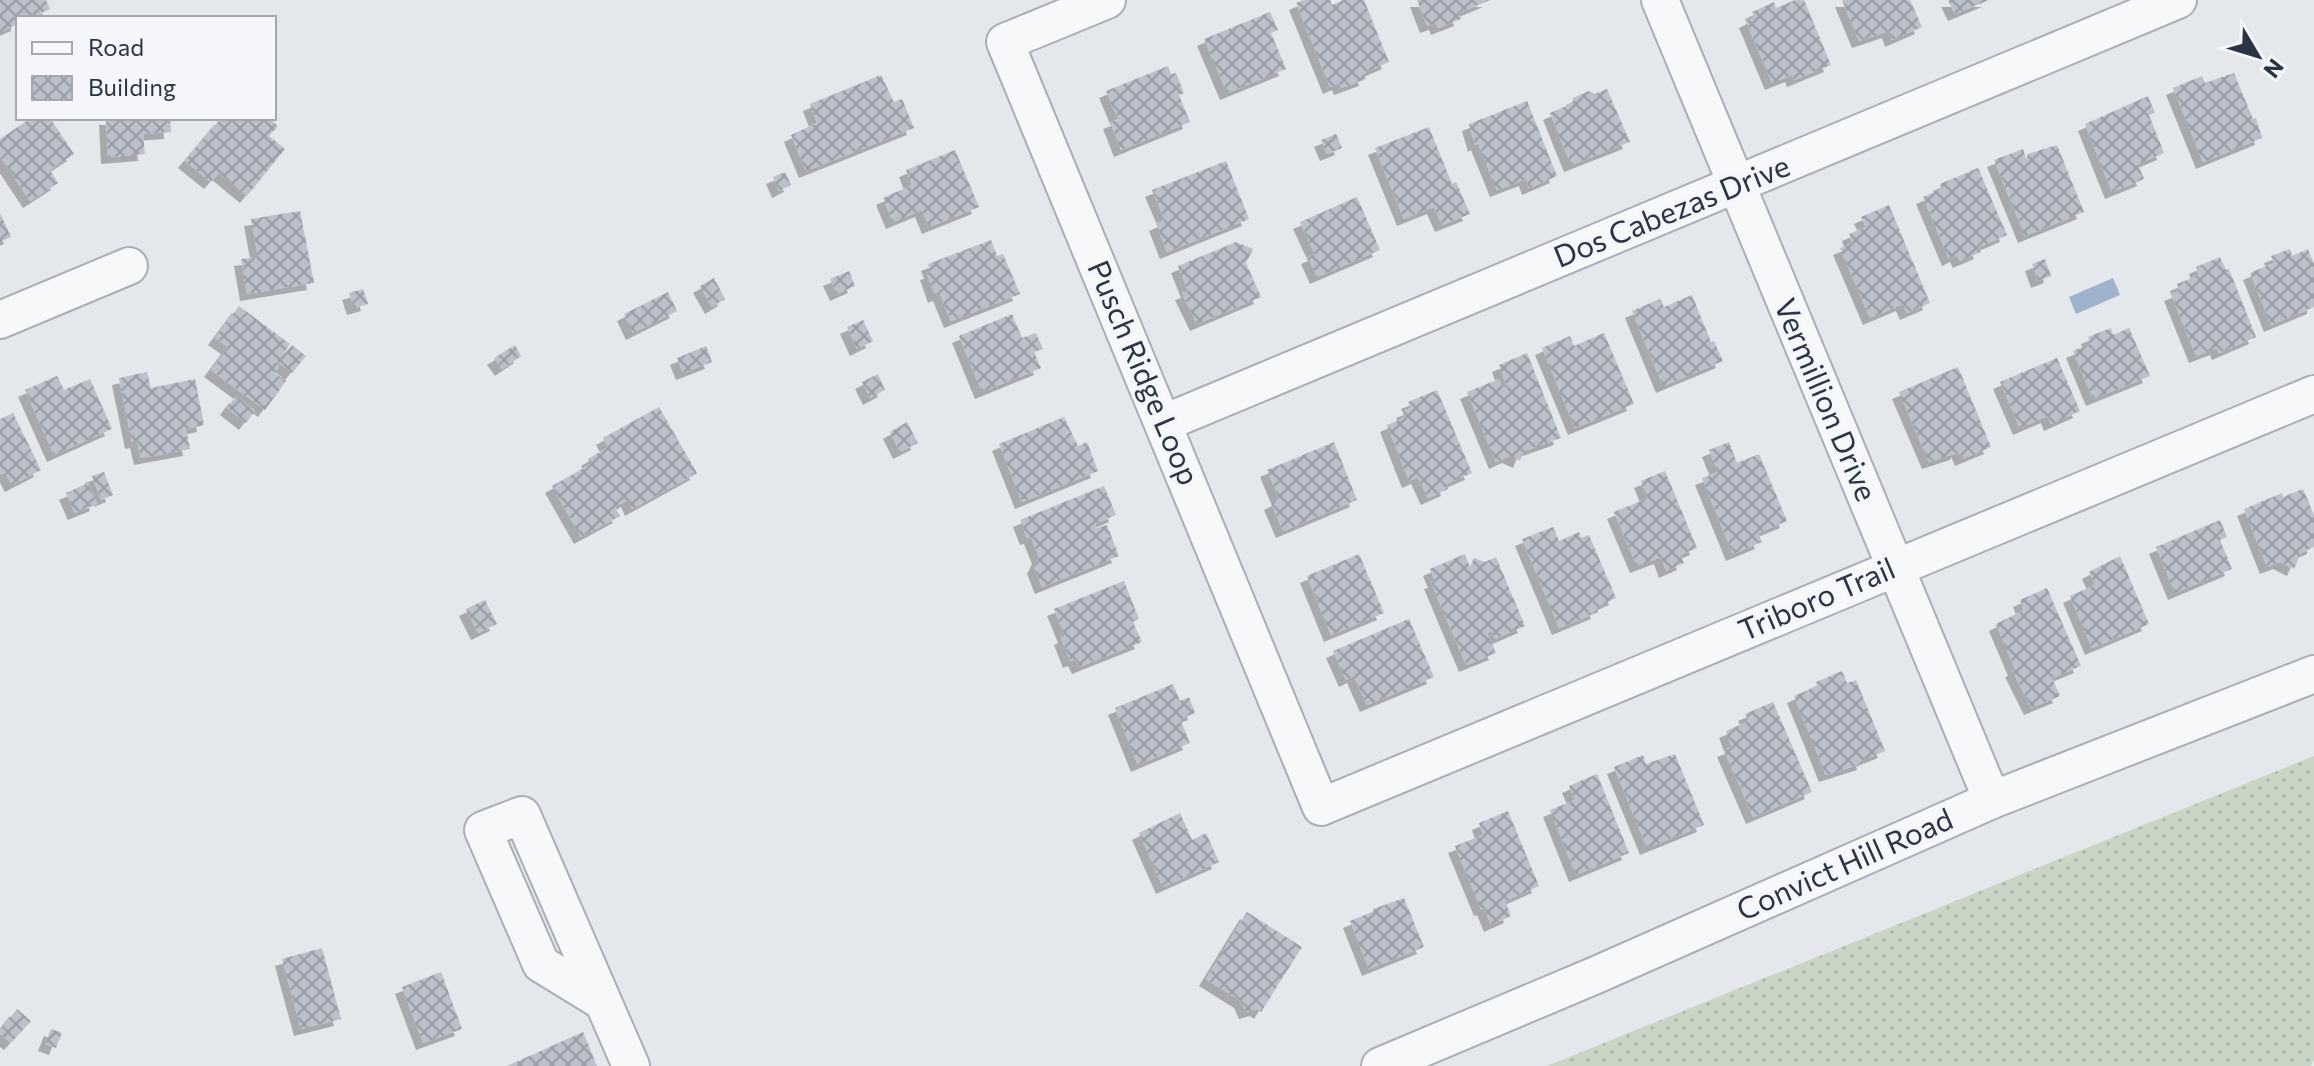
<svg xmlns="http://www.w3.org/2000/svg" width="2314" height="1066" font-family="Commissioner,sans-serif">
	<defs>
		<pattern id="grass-dots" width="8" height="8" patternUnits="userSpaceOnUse" patternTransform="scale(2)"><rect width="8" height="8" fill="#c9d6c5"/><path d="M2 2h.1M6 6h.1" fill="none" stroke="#adb8ab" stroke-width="1.8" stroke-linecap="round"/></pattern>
		<pattern id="building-cross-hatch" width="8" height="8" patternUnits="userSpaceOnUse" patternTransform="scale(2)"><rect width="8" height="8" fill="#bbc0ca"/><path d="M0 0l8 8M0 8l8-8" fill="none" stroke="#989da6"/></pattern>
		<filter id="shadow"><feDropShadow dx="-7" dy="7" stdDeviation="0" flood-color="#0004"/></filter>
	</defs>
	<rect width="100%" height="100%" fill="#e4e7ec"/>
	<!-- grass -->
	<polygon fill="url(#grass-dots)" points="2314,756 2314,1060 2311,1066 1547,1066"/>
	<!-- water -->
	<polygon fill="#9fb4cc" points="2113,278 2120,295 2076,314 2069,297"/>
	<!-- building -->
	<g fill="url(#building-cross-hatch)" filter="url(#shadow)">
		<polygon points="0,0 46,0 50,9 31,18 18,18 18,24 0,32"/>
		<polygon points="1303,0 1330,0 1332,5 1343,0 1364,0 1389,62 1364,73 1366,79 1341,88 1339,83 1330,87 1296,3"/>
		<polygon points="1417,0 1490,0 1459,13 1461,19 1438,28 1436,23 1427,26"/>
		<polygon points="1795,0 1804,0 1831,65 1794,80 1792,75 1772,83 1746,21 1754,17 1752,12 1774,2 1776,8"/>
		<polygon points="1842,0 1910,0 1922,27 1892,40 1889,31 1859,41"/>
		<polygon points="1948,0 1989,0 1955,14"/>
		<polygon points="1270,12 1278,30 1271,33 1286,69 1227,93 1204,39"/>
		<polygon points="1168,66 1171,74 1176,73 1184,93 1179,95 1190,122 1121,150 1110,122 1118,119 1106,91"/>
		<polygon points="2234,73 2253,119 2256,118 2262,138 2203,162 2173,88 2202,76 2205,83"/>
		<polygon points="881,75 894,102 902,99 914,128 806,171 791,135 817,123 810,104"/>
		<polygon points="1607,89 1630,142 1571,165 1550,113 1573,103 1573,98 1589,91 1595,94"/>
		<polygon points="2148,96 2155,113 2149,115 2164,153 2138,164 2144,179 2112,192 2085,124"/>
		<polygon points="1527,101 1557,176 1529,188 1526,179 1497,190 1478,143 1475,145 1469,124"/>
		<polygon points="31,118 50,118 74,154 50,170 58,183 30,201 0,156 0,139"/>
		<polygon points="106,118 170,118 171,132 143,134 145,154 108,157"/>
		<polygon points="221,118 247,118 251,121 253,118 269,118 278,126 269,136 285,149 247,196 219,173 211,182 185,161"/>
		<polygon points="1429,127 1452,184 1456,182 1470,214 1442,225 1434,207 1404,219 1375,148"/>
		<polygon points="1336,134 1342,148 1327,154 1321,140"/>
		<polygon points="2057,145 2084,212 2025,236 1994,160 2023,149 2026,159 2028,154"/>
		<polygon points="955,150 979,207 929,227 922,210 893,222 883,198 912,185 906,170"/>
		<polygon points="1226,161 1249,219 1167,252 1156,224 1165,220 1152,190"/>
		<polygon points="1978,168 2007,235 1979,247 1981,252 1960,261 1957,255 1949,259 1923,197 1942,189 1940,184"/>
		<polygon points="785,172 791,185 779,191 773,177"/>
		<polygon points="1357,197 1380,250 1317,277 1308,257 1315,254 1300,222"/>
		<polygon points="1889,205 1930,303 1907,313 1903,304 1870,318 1840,248 1852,243 1849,234 1866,227 1861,217"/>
		<polygon points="300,211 314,283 247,294 241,259 258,257 251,219"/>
		<polygon points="0,213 11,237 0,242"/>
		<polygon points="991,240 997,256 1003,254 1020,294 951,321 940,294 935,296 927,273 931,272 928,264"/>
		<polygon points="1236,242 1253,249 1246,263 1261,297 1197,324 1182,293 1188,291 1178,266"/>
		<polygon points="2290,249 2292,256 2308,249 2314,264 2314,307 2271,325 2250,273 2274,263 2271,256"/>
		<polygon points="2220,257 2226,270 2229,269 2256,337 2219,353 2217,348 2196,356 2171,294 2179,291 2177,284 2199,275 2196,267"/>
		<polygon points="2045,259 2051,276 2038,281 2032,264"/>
		<polygon points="849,271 855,286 837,294 830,279"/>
		<polygon points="714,278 725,299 712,307 700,286"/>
		<polygon points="363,289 368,304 354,308 349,293"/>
		<polygon points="668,292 677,311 633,333 624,314"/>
		<polygon points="1692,295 1711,342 1714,341 1723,361 1663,386 1632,311 1660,299 1664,307"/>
		<polygon points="239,306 290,344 281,358 292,345 306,356 292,373 277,361 276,363 279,366 275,373 286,381 265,410 211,370 228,347 215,338"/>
		<polygon points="1012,314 1022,338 1036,333 1043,349 1034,352 1041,368 982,392 959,336"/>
		<polygon points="863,320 873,341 857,349 847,327"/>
		<polygon points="2111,328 2113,335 2129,328 2150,376 2093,399 2073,351 2090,344 2088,337"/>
		<polygon points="1604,333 1634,404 1575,428 1542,348 1570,336 1574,346"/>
		<polygon points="515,345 521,356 502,369 494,358"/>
		<polygon points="706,346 712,362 683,373 677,358"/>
		<polygon points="1527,353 1561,438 1524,451 1520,461 1509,456 1496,462 1467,392 1499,379 1503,388 1507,387 1499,365"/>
		<polygon points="2057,358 2080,411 2051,424 2048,416 2020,428 2000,382"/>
		<polygon points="1958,367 1991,447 1962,459 1958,450 1957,453 1929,462 1899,392"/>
		<polygon points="147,372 151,388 195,379 204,425 186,429 190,449 141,458 137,441 132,442 119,378"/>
		<polygon points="878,374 885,390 870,398 862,382"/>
		<polygon points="57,376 64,390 90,379 112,429 54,455 25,390"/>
		<polygon points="1437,390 1472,473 1446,484 1448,489 1428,498 1418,477 1409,481 1387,425 1406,417 1403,411 1411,408 1408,402"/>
		<polygon points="236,396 255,411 246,423 227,408"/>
		<polygon points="659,407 697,473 632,509 628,500 615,507 620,516 581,537 552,486 591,464 588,459 608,447 603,438"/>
		<polygon points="13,413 41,470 12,485 5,472 0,475 0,419"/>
		<polygon points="1064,417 1078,446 1087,442 1098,471 1022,502 999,444"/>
		<polygon points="907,422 918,443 900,452 890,432"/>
		<polygon points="1334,442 1357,500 1283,531 1271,503 1279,499 1267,470"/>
		<polygon points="1729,442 1737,463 1759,454 1787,521 1758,533 1762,542 1733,554 1702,478 1718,472 1709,450"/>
		<polygon points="1665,471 1697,548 1680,555 1684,563 1666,571 1661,557 1637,566 1614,512 1648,498 1641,481"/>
		<polygon points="104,472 113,495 101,500 92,476"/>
		<polygon points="88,483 97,504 75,513 66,493"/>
		<polygon points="1104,486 1116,515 1095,524 1097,528 1107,525 1119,556 1042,587 1034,567 1039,557 1031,537 1027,538 1020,520"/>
		<polygon points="2303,489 2314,515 2314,547 2301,553 2294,569 2280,562 2267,567 2244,509 2282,493 2283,497"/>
		<polygon points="2220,520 2227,537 2220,540 2232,569 2175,593 2156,547"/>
		<polygon points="1553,527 1559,541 1579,532 1581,538 1589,535 1616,598 1596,607 1598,612 1559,628 1522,539"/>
		<polygon points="1359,554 1384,613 1331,635 1307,576"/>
		<polygon points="1465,554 1470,567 1474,558 1485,562 1496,557 1525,626 1495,639 1491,631 1487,633 1496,653 1466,665 1431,582 1435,581 1430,569"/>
		<polygon points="2120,556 2149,624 2092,648 2070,596 2095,585 2089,572"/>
		<polygon points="1124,581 1139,619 1133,622 1142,642 1079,667 1075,659 1070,661 1061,638 1065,636 1054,609"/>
		<polygon points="2047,588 2081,666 2052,678 2060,696 2031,708 2012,670 2015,669 1996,624 2024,610 2020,600"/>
		<polygon points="485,600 497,624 478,633 466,609"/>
		<polygon points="1409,619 1434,677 1367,705 1354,676 1346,680 1333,651"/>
		<polygon points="1842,671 1847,683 1856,680 1885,751 1863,760 1864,763 1826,775 1794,696 1817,686 1816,682"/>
		<polygon points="1173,684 1180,701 1189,697 1195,713 1180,719 1190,743 1138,765 1115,708"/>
		<polygon points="1773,702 1812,792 1753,817 1724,750 1732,747 1726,731 1749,721 1745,714"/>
		<polygon points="1675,754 1704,825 1647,848 1614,767 1643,755 1646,764"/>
		<polygon points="1597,774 1629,853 1576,875 1550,810 1575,800 1569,786"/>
		<polygon points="1508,811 1539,886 1505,901 1511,916 1491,925 1484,908 1481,909 1455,846 1483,835 1479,823"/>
		<polygon points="1180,813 1192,840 1206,833 1219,862 1163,887 1139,833"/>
		<polygon points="1404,898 1424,947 1369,969 1350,921 1374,911 1373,909"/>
		<polygon points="1247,912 1302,947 1261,1012 1257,1009 1246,1012 1241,1001 1206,979"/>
		<polygon points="322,948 341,1019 301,1029 282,959"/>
		<polygon points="441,972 462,1029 423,1043 402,987"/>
		<polygon points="17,1009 31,1021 11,1043 0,1034 0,1030"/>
		<polygon points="51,1029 62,1033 56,1048 45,1044"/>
		<polygon points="583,1032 597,1066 507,1066"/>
	</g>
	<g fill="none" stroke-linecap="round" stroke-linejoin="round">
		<!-- minor casing -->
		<g stroke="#a9aeb7" stroke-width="40">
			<g id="minor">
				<polyline points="1107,0 1005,42 1321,807 2314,394"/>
				<polyline points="1660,0 1992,800"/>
				<polyline points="0,320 129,266"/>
				<polyline points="1164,423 2178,0"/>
				<polyline points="603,1002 541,964 483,830 522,815 631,1066"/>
				<polyline points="1380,1066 1596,975 1992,800 2314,674"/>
			</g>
		</g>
		<!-- minor -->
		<use href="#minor" stroke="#f7f8fa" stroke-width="36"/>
	</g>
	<g text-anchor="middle" stroke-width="7" stroke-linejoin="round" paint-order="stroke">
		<!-- street labels -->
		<g font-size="30" fill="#2b3445" stroke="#f4f6f9">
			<text transform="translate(1672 212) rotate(-22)" y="10">Dos Cabezas Drive</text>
			<text transform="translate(1143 373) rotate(67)" y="10">Pusch Ridge Loop</text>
			<text transform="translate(1825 400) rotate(67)" y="10">Vermillion Drive</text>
			<text transform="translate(1817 600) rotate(-23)" y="10">Triboro Trail</text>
			<text transform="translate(1845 865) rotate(-24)" y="10">Convict Hill Road</text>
		</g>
	</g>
	<!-- legend -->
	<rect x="16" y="16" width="260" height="104" fill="#f4f6f9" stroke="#a4a8b1" stroke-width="2"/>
	<rect x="32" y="42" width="40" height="12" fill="#f7f8fa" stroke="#a4a8b1" stroke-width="2"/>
	<text x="88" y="56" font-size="24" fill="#2b3445">Road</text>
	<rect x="32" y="76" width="40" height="24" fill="url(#building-cross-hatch)" stroke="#a4a8b1" stroke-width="2"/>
	<text x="88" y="96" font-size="24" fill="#2b3445">Building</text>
	<!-- north arrow -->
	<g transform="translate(2258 56) rotate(128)" stroke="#f4f6f9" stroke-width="6" paint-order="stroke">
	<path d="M0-6L14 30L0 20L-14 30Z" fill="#2b3445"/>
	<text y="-12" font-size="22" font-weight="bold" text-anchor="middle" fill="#2b3445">N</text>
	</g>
</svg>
